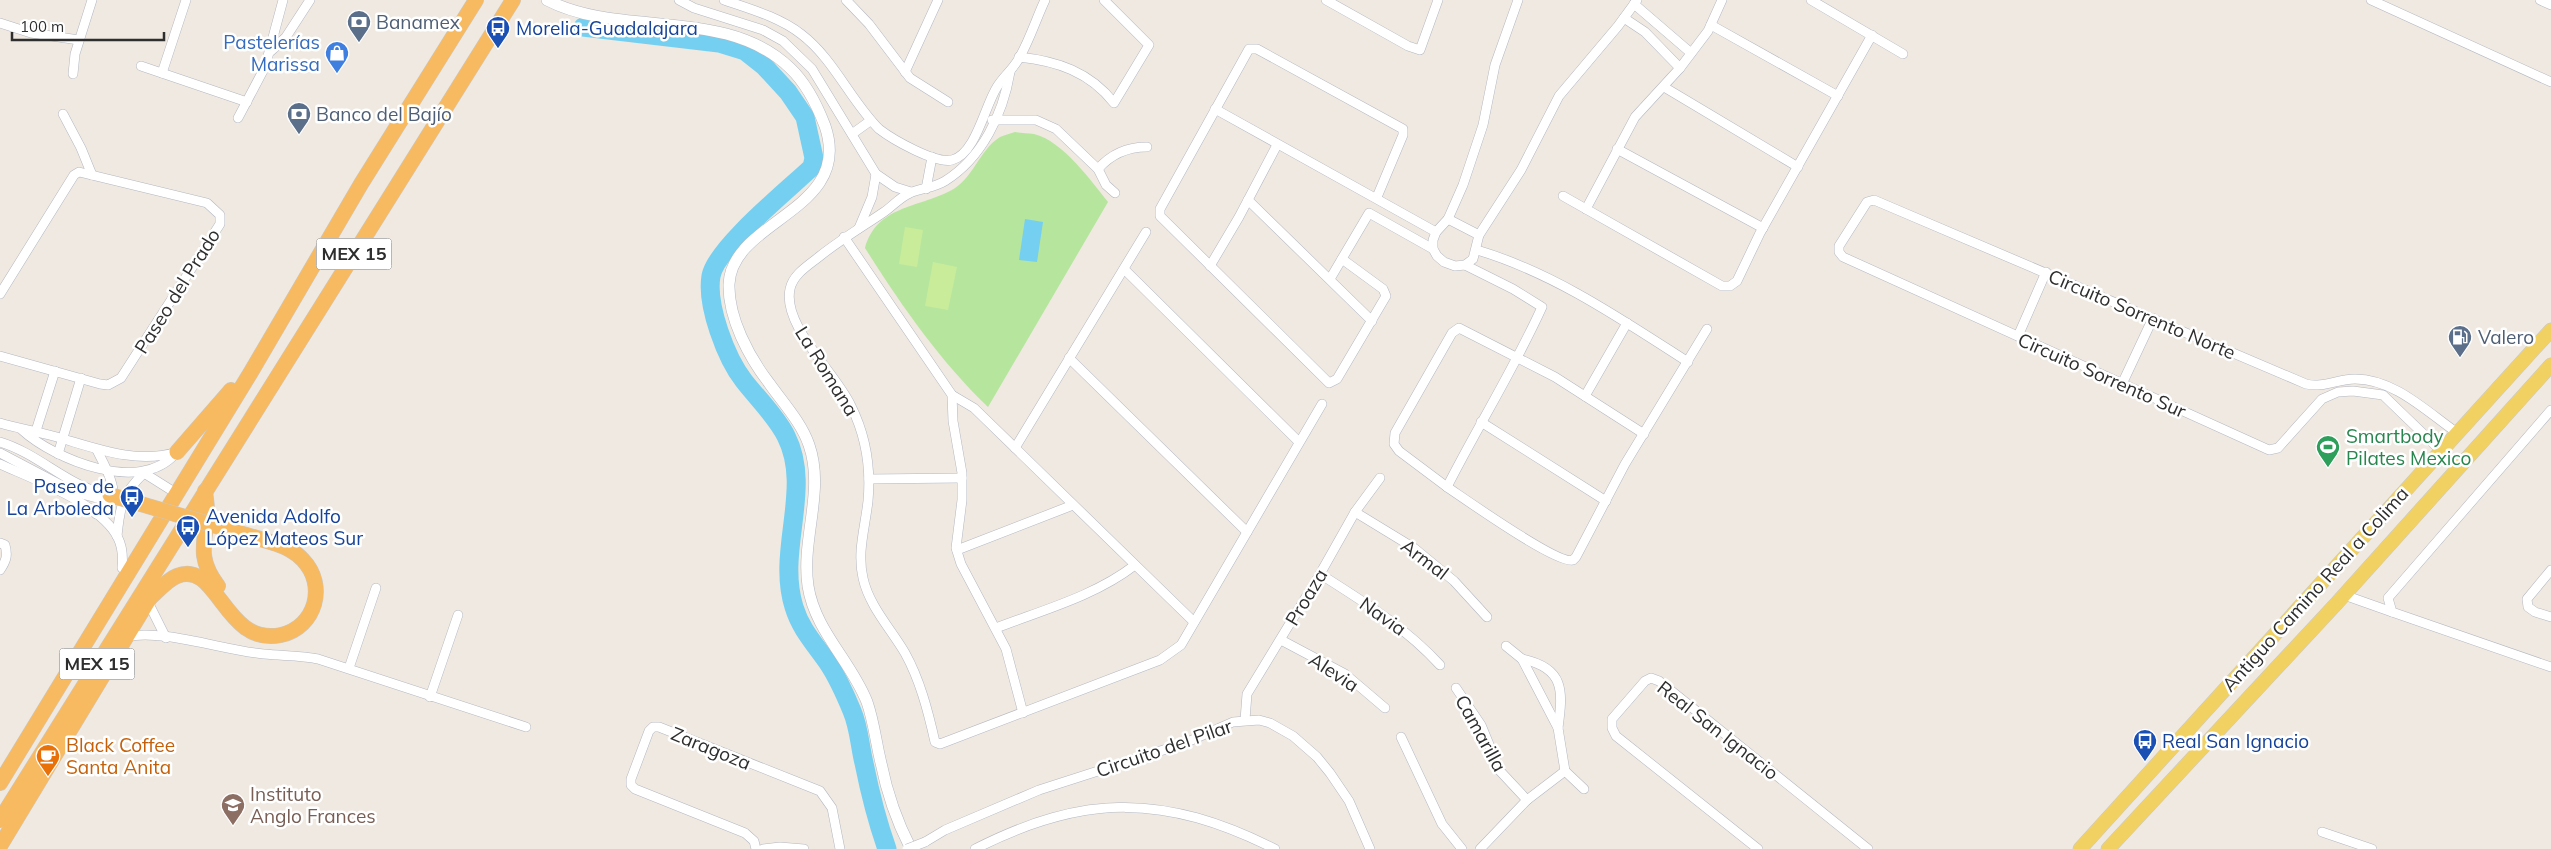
<svg xmlns="http://www.w3.org/2000/svg" width="2551" height="849" font-family="Mulish,sans-serif">
	<rect width="100%" height="100%" fill="#efe9e1"/>
	<!-- green -->
	<path fill="#b6e59e" d="M1015,132c6,1 13,1 19,2 29,7 57,47 74,68l-120,205c-48,-46 -87,-102 -123,-159 12,-42 52,-40 85,-57 23,-11 29,-41 50,-54 4,-2 10,-3 15,-5z"/>
	<!-- pitch -->
	<g fill="#c9ec9a">
		<polygon points="905,227 923,230 917,267 899,264"/>
		<polygon points="933,262 957,267 948,310 925,306"/>
	</g>
	<!-- water -->
	<polygon fill="#75cff0" points="1025,219 1043,222 1037,262 1019,260"/>
	<g fill="none" stroke-linecap="round" stroke-linejoin="round">
		<!-- river -->
		<path stroke="#75cff0" stroke-width="19" d="M583,27l136,16 26,8 19,15 24,26 17,25 9,41 -2,9c-23,22 -96,81 -101,109 -5,29 15,82 33,105 14,18 32,35 42,55 27,53 -10,114 8,171 7,23 21,37 34,56 10,15 17,31 24,48 7,16 8,36 12,52 6,30 13,58 23,86"/>
		<!-- minor casing -->
		<g stroke="#b4b7c1" stroke-width="10">
			<g id="minor">
				<polyline points="679,0 694,8 763,30 783,41 812,69 876,174 895,187 911,192"/>
				<path d="M724,0c26,9 55,17 77,34 33,25 49,66 78,95 13,10 56,35 73,31 24,-6 33,-55 45,-73 6,-10 15,-17 21,-27 11,-18 18,-41 27,-60"/>
				<polyline points="846,0 869,24 910,78 948,102"/>
				<polyline points="1326,0 1408,46 1420,50 1438,0"/>
				<polyline points="1518,0 1495,65 1483,125 1463,185 1448,219 1436,232 1433,240 1433,249 1437,256 1444,262 1455,266 1465,265 1473,259 1479,235 1521,170 1559,96 1618,26 1637,0"/>
				<polyline points="1811,0 1903,54"/>
				<polyline points="2371,0 2551,82"/>
				<polyline points="2540,0 2551,5"/>
				<polyline points="1634,4 1691,53"/>
				<polyline points="1624,18 1645,32 1680,68"/>
				<polyline points="0,23 31,33 79,40"/>
				<polyline points="1711,25 1838,96"/>
				<polyline points="271,51 286,37 310,0"/>
				<path d="M1019,57c38,4 71,15 95,46l35,-58 -45,-45"/>
				<polyline points="141,66 247,102"/>
				<polyline points="905,72 938,0"/>
				<path d="M1010,72c-7,42 -28,86 -65,109 -11,7 -24,7 -35,12 -10,4 -17,13 -26,19 -22,15 -44,28 -64,44 -11,9 -27,18 -30,33 -8,37 46,84 61,117 15,30 20,62 17,95 -3,27 -11,51 -5,77 6,28 28,51 42,75 15,27 23,58 30,89l5,2 220,-84 21,-15 141,-241"/>
				<polyline points="162,73 186,0"/>
				<polyline points="73,74 75,54 92,0"/>
				<polyline points="1664,87 1798,167"/>
				<polyline points="1215,109 1436,232"/>
				<polyline points="63,114 81,148 92,175"/>
				<polyline points="238,118 265,67 283,0"/>
				<polyline points="992,120 1036,120 1056,129 1098,169 1106,185 1115,193"/>
				<polyline points="852,134 870,121"/>
				<polyline points="1617,149 1763,228"/>
				<path d="M1098,169c13,-15 30,-22 49,-22"/>
				<polyline points="926,189 932,157"/>
				<polyline points="1563,196 1722,286 1730,286 1737,281 1760,233 1872,35"/>
				<polyline points="1248,200 1372,321"/>
				<polyline points="1586,209 1635,117 1680,68 1708,31 1722,0"/>
				<polyline points="1448,219 1479,235"/>
				<polyline points="859,228 872,197 876,174"/>
				<polyline points="844,237 952,395 953,421 962,473 962,500 956,548 961,564 1006,649 1023,713"/>
				<path d="M1477,250c77,23 144,69 211,112"/>
				<polyline points="1342,259 1383,289 1386,296 1337,379 1329,383 1160,216 1160,209 1249,49 1257,49 1403,129 1403,135 1377,197"/>
				<path d="M1465,265l48,24 29,18c-28,62 -64,119 -95,180 18,12 111,78 126,73l3,-3 49,-93 82,-135"/>
				<polyline points="1210,266 1239,217 1277,145"/>
				<polyline points="1124,269 1299,442"/>
				<polyline points="1330,279 1369,213 1433,249"/>
				<polyline points="0,294 74,175 79,172 207,203 220,215 220,224 121,378 108,385 100,384 0,356"/>
				<polyline points="2018,336 2046,272"/>
				<polyline points="1069,358 1247,532"/>
				<polyline points="2122,384 2153,318"/>
				<polyline points="952,395 974,408 1194,622"/>
				<polyline points="1585,396 1627,323"/>
				<polyline points="2551,410 2388,598 2392,612 2551,667"/>
				<polyline points="1481,422 1606,501"/>
				<path d="M0,423c17,5 35,8 53,13 40,11 82,29 124,16"/>
				<path d="M22,430c33,30 118,64 153,24"/>
				<polyline points="34,437 55,371"/>
				<path d="M0,442c40,12 69,46 110,53"/>
				<polyline points="1015,448 1146,232"/>
				<path d="M2440,450l-57,-55 -30,-4 -15,1 -16,7 -44,49 -9,2 -426,-193 -4,-5v-6l28,-44 7,-2 432,184c17,4 32,-5 49,-5 39,0 71,32 101,53"/>
				<polyline points="0,453 74,492 108,501"/>
				<polyline points="58,454 81,378"/>
				<path d="M0,464c33,15 102,40 118,74 5,10 5,20 4,30"/>
				<polyline points="144,473 171,490"/>
				<polyline points="869,479 962,478"/>
				<polyline points="1447,487 1399,451 1394,444 1395,433 1452,333 1459,328 1555,377 1644,434"/>
				<polyline points="1355,512 1414,548 1454,581 1487,617"/>
				<path d="M96,514c32,-12 11,-43 1,-64"/>
				<path d="M117,536c3,-30 5,-42 27,-63"/>
				<path d="M0,543l5,2c3,11 1,16 -5,25"/>
				<polyline points="957,550 1073,505"/>
				<polyline points="2551,570 2527,599 2528,607 2535,612 2551,617"/>
				<path d="M1320,574c44,28 85,53 120,91"/>
				<polyline points="2344,595 2392,612"/>
				<polyline points="148,602 166,638"/>
				<path d="M996,628c47,-18 99,-32 139,-63"/>
				<path d="M127,637c32,-9 100,14 137,17 19,2 36,1 54,5l208,68"/>
				<polyline points="1281,640 1345,674 1385,708"/>
				<polyline points="1506,646 1522,659 1558,728 1565,771 1584,789"/>
				<path d="M1522,659c43,9 41,32 36,69"/>
				<polyline points="349,668 376,588"/>
				<polyline points="1456,688 1481,725 1500,771 1527,800"/>
				<polyline points="430,697 458,615"/>
				<polyline points="1245,720 1247,694 1320,574 1355,512 1380,478"/>
				<polyline points="1401,737 1442,824 1462,849"/>
				<polyline points="2322,832 2372,849"/>
				<polyline points="925,842 945,830 1039,790 1185,743 1233,722 1259,720 1270,723 1293,736 1317,757 1330,773 1349,801 1370,849"/>
				<polyline points="756,849 754,841 745,833 635,789 631,785 631,779 649,731 653,727 659,727 820,791 832,808 840,849"/>
				<polyline points="763,849 780,847 804,849"/>
				<path d="M975,849c110,-56 190,-55 300,0"/>
				<polyline points="1480,849 1527,800 1565,771"/>
				<polyline points="1758,849 1616,736 1612,728 1612,719 1645,681 1651,678 1659,681 1868,849"/>
			</g>
		</g>
		<!-- tertiary casing -->
		<g stroke="#b4b7c1" stroke-width="12">
			<path id="tertiary" d="M547,0c73,38 179,6 243,68 16,15 27,37 35,58 29,85 -93,93 -96,158 -1,34 20,73 40,99 14,20 32,39 40,62 16,46 -8,94 -1,141 7,45 43,75 59,116 7,20 9,41 14,61 6,30 16,59 30,86"/>
		</g>
		<!-- primary casing -->
		<g stroke="#c9c9c9" stroke-width="15">
			<g id="primary">
				<polyline points="2080,849 2551,330"/>
				<polyline points="2108,849 2336,604 2551,365"/>
			</g>
		</g>
		<!-- trunk casing -->
		<g stroke="#c9c9c9" stroke-width="16">
			<g id="trunk">
				<polyline points="177,452 231,390"/>
				<path d="M205,491c1,9 3,19 2,28 -4,28 -8,42 11,67"/>
				<path d="M151,597c8,-7 16,-17 26,-21 41,-17 47,71 104,59 35,-8 46,-50 22,-75 -8,-9 -18,-13 -29,-17"/>
				<polyline points="0,783 251,372 361,184 476,0"/>
				<polyline points="0,820 513,0"/>
				<polyline points="0,846 151,596"/>
			</g>
		</g>
		<!-- minor -->
		<use href="#minor" stroke="#fff" stroke-width="9"/>
		<!-- tertiary -->
		<use href="#tertiary" stroke="#fff" stroke-width="11"/>
		<!-- primary -->
		<use href="#primary" stroke="#f2d163" stroke-width="14"/>
		<!-- trunk -->
		<use href="#trunk" stroke="#f8ba60" stroke-width="15"/>
		<!-- minor-bridge casing -->
		<g stroke="#b4b7c1" stroke-width="10" stroke-linecap="butt">
			<polyline id="minor-bridge" points="907,849 925,842"/>
		</g>
		<!-- trunk-bridge casing -->
		<g stroke="#c9c9c9" stroke-width="16" stroke-linecap="butt">
			<polyline id="trunk-bridge" points="110,495 274,543"/>
		</g>
		<!-- minor-bridge -->
		<use href="#minor-bridge" stroke="#fff" stroke-width="9"/>
		<!-- trunk-bridge -->
		<use href="#trunk-bridge" stroke="#f8ba60" stroke-width="15"/>
	</g>
	<!-- icons -->
	<defs>
		<g id="bank-pin" transform="scale(1.25)"><path d="M0 17L-7.5 6A9.5 9.5 0 1 1 7.5 6Z" fill="#5c6f8a" stroke="#fff"/><path d="M-6-4H6V4H-6ZM0-2.3a2.3 2.3 0 1 0 0 4.6a2.3 2.3 0 1 0 0-4.6Z" fill="#fff"/></g>
		<g id="bus-pin" transform="scale(1.25)"><path d="M0 17L-7.5 6A9.5 9.5 0 1 1 7.5 6Z" fill="#1a4fb4" stroke="#fff"/><path d="M-5-6H5V4H4V6H2V4H-2V6H-4V4H-5ZM-3.5-4V0h7V-4ZM-3.5 1.2v1.5H-2V1.2ZM2 1.2v1.5H3.5V1.2Z" fill="#fff"/></g>
		<g id="shop-pin" transform="scale(1.25)"><path d="M0 17L-7.5 6A9.5 9.5 0 1 1 7.5 6Z" fill="#3f7fe0" stroke="#fff"/><path d="M-5-2.5h2.3a2.7 3.5 0 0 1 5.4 0H5L5.5 6h-11ZM-1.5-2.5h3a1.5 2.3 0 0 0-3 0Z" fill="#fff"/></g>
		<g id="fuel-pin" transform="scale(1.25)"><path d="M0 17L-7.5 6A9.5 9.5 0 1 1 7.5 6Z" fill="#5c6f8a" stroke="#fff"/><path d="M-5.5-6h7V0h2V4h1.3V-2.5L3-4.5l.8-.8L6-3V5H2.5V1h-1V6h-7ZM-4.2-4.7v3.2H.2V-4.7Z" fill="#fff"/></g>
		<g id="stadium-pin" transform="scale(1.25)"><path d="M0 17L-7.5 6A9.5 9.5 0 1 1 7.5 6Z" fill="#2e9e5b" stroke="#fff"/><path d="M0-5a6.5 5 0 1 0 0 10a6.5 5 0 1 0 0-10ZM-3.5-1.8h7v3.6h-7Z" fill="#fff"/></g>
		<g id="cafe-pin" transform="scale(1.25)"><path d="M0 17L-7.5 6A9.5 9.5 0 1 1 7.5 6Z" fill="#e8710a" stroke="#fff"/><path d="M-5.5-4.5H6V0H3Q3 3.5 0 3.5H-2.5Q-5.5 3.5-5.5 0ZM3-3.2v2h1.7v-2ZM-6 4.5H4V6H-6Z" fill="#fff"/></g>
		<g id="school-pin" transform="scale(1.25)"><path d="M0 17L-7.5 6A9.5 9.5 0 1 1 7.5 6Z" fill="#8d6e63" stroke="#fff"/><path d="M0-5L7-2L0 1L-7-2ZM-4 1L0 2.5L4 1V4Q0 6-4 4Z" fill="#fff"/></g>
	</defs>
	<g fill-rule="evenodd">
		<use href="#bank-pin" x="359" y="22"/>
		<use href="#bus-pin" x="498" y="28"/>
		<use href="#shop-pin" x="337" y="53"/>
		<use href="#bank-pin" x="299" y="114"/>
		<use href="#fuel-pin" x="2460" y="337"/>
		<use href="#stadium-pin" x="2328" y="447"/>
		<use href="#bus-pin" x="132" y="497"/>
		<use href="#bus-pin" x="188" y="527"/>
		<use href="#bus-pin" x="2145" y="741"/>
		<use href="#cafe-pin" x="48" y="756"/>
		<use href="#school-pin" x="233" y="805"/>
	</g>
	<g text-anchor="middle" stroke-width="5" stroke-linejoin="round" paint-order="stroke">
		<!-- shield labels -->
		<g fill="#fff" stroke="#6d6d6d" stroke-width="1">
			<rect x="316.5" y="238.5" width="75" height="31" rx="4"/>
			<rect x="59.5" y="648.5" width="75" height="31" rx="4"/>
		</g>
		<g font-size="18" font-weight="bold" fill="#2e2e2e">
			<text x="354" y="260">MEX 15</text>
			<text x="97" y="670">MEX 15</text>
		</g>
		<!-- service labels -->
		<g font-size="19" fill="#4e5e75" stroke="#fff" text-anchor="start">
			<text x="376" y="29">Banamex</text>
			<text x="316" y="121">Banco del Bajío</text>
			<text x="2478" y="344">Valero</text>
		</g>
		<!-- transit labels -->
		<g font-size="19" fill="#164399" stroke="#fff" text-anchor="start">
			<text x="516" y="35">Morelia-Guadalajara</text>
			<text x="114" y="493" text-anchor="end">Paseo de<tspan x="114" dy="22">La Arboleda</tspan></text>
			<text x="206" y="523">Avenida Adolfo<tspan x="206" dy="22">López Mateos Sur</tspan></text>
			<text x="2162" y="748">Real San Ignacio</text>
		</g>
		<!-- shop labels -->
		<g font-size="19" fill="#366cbe" stroke="#fff" text-anchor="end">
			<text x="320" y="49">Pastelerías<tspan x="320" dy="22">Marissa</tspan></text>
		</g>
		<!-- street labels -->
		<g font-size="19" fill="#2e2e2e" stroke="#fff">
			<text transform="translate(177 291) rotate(-58)" y="7">Paseo del Prado</text>
			<text transform="translate(2142 314) rotate(23)" y="7">Circuito Sorrento Norte</text>
			<text transform="translate(827 371) rotate(58)" y="7">La Romana</text>
			<text transform="translate(2102 375) rotate(24)" y="7">Circuito Sorrento Sur</text>
			<text transform="translate(1425 559) rotate(37)" y="7">Armal</text>
			<text transform="translate(2315 589) rotate(-48)" y="7">Antiguo Camino Real a Colima</text>
			<text transform="translate(1306 597) rotate(-59)" y="7">Proaza</text>
			<text transform="translate(1383 616) rotate(35)" y="7">Navia</text>
			<text transform="translate(1334 672) rotate(33)" y="7">Alevia</text>
			<text transform="translate(1718 730) rotate(38)" y="7">Real San Ignacio</text>
			<text transform="translate(1481 733) rotate(61)" y="7">Camarilla</text>
			<text transform="translate(711 748) rotate(22)" y="7">Zaragoza</text>
			<text transform="translate(1164 748) rotate(-19)" y="7">Circuito del Pilar</text>
		</g>
		<!-- leisure labels -->
		<g font-size="19" fill="#27864d" stroke="#fff" text-anchor="start">
			<text x="2346" y="443">Smartbody<tspan x="2346" dy="22">Pilates Mexico</tspan></text>
		</g>
		<!-- food labels -->
		<g font-size="19" fill="#c56008" stroke="#fff" text-anchor="start">
			<text x="66" y="752">Black Coffee<tspan x="66" dy="22">Santa Anita</tspan></text>
		</g>
		<!-- education labels -->
		<g font-size="19" fill="#785e54" stroke="#fff" text-anchor="start">
			<text x="250" y="801">Instituto<tspan x="250" dy="22">Anglo Frances</tspan></text>
		</g>
	</g>
	<!-- scale -->
	<path d="M12 32v8h152v-8" fill="none" stroke="#2e2e2e" stroke-width="2.5"/>
	<text x="20" y="32" font-size="15" fill="#2e2e2e" stroke="#ffffff" stroke-width="4" paint-order="stroke">100 m</text>
</svg>
